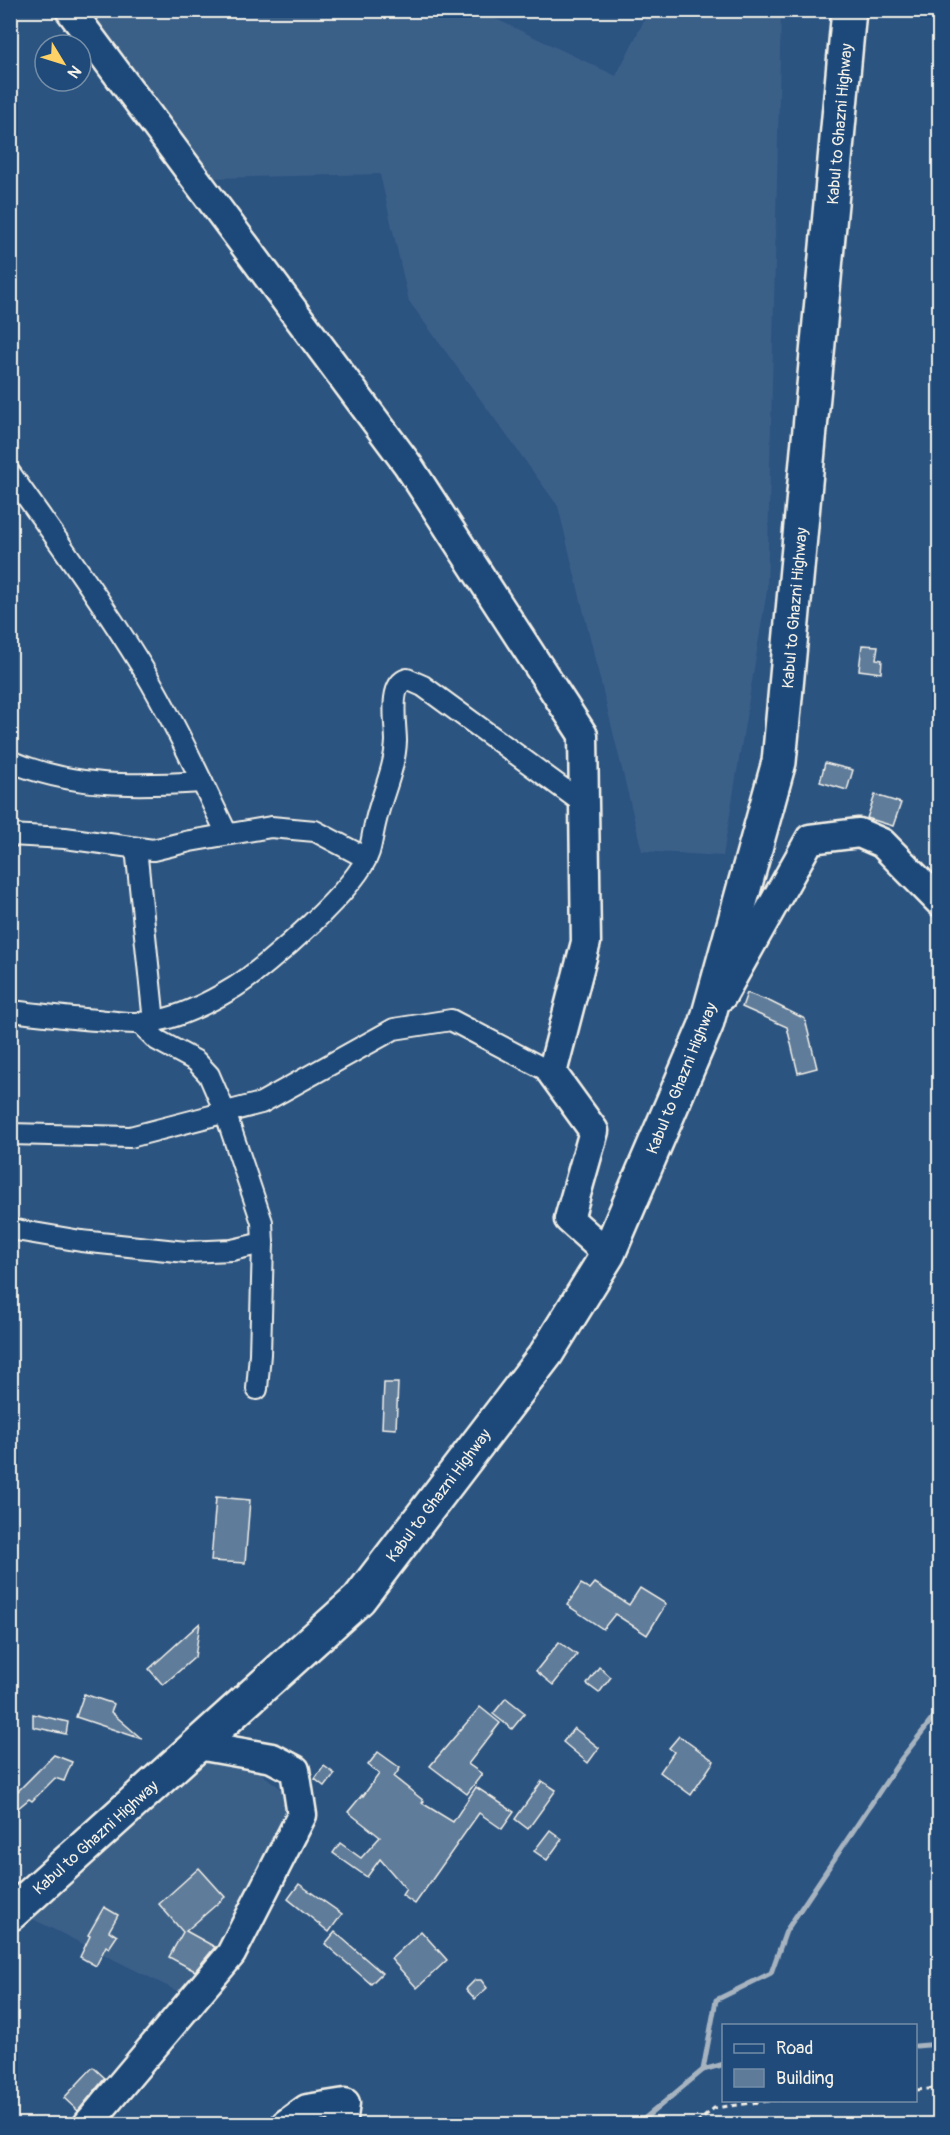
<svg xmlns="http://www.w3.org/2000/svg" width="950" height="2135" font-family="Pangolin,sans-serif">
	<rect width="100%" height="100%" fill="#2c5481"/>
	<filter id="ink" filterUnits="userSpaceOnUse"><feTurbulence type="fractalNoise" baseFrequency=".0167" numOctaves="2"/><feDisplacementMap in="SourceGraphic" scale="12" xChannelSelector="R" yChannelSelector="G"/><feConvolveMatrix kernelMatrix="1 2 1 2 8 2 1 2 1" color-interpolation-filters="sRGB"/></filter>
	<g filter="url(#ink)">
		<!-- built -->
		<g fill="#3b6088">
			<polygon points="89,11 479,11 616,76 649,11 781,11 767,590 723,856 642,851 558,506 409,301 380,174 209,178"/>
			<polygon points="224,1744 304,1807 189,1997 31,1918"/>
		</g>
		<g fill="none" stroke-linecap="round" stroke-linejoin="round">
			<!-- stream -->
			<g stroke="#a7b4c0" stroke-width="5">
				<polyline points="916,2046 940,2044"/>
				<polyline points="703,2070 716,2000 771,1973 786,1931 902,1758 940,1709"/>
				<polyline points="638,2124 703,2070 724,2064"/>
			</g>
		</g>
		<!-- building -->
		<g fill="#5e7b9a" stroke="#f4f1e8" stroke-width="1.5">
			<polygon points="862,645 878,646 876,659 882,660 881,673 859,670"/>
			<polygon points="825,763 853,770 847,790 820,782"/>
			<polygon points="875,795 901,803 893,826 867,818"/>
			<polygon points="747,993 769,1001 805,1019 817,1068 798,1073 787,1027 742,1007"/>
			<polygon points="384,1383 398,1383 396,1429 382,1428"/>
			<polygon points="216,1497 250,1500 245,1563 211,1561"/>
			<polygon points="595,1583 629,1605 640,1588 666,1604 647,1635 615,1614 603,1629 567,1605 581,1584 590,1589"/>
			<polygon points="200,1623 195,1657 163,1685 149,1669"/>
			<polygon points="559,1642 577,1655 553,1685 536,1671"/>
			<polygon points="599,1667 611,1677 599,1693 587,1684"/>
			<polygon points="84,1694 114,1704 111,1712 142,1739 76,1717"/>
			<polygon points="506,1698 525,1713 512,1729 493,1714"/>
			<polygon points="480,1707 500,1723 468,1764 482,1774 467,1794 430,1766"/>
			<polygon points="33,1714 68,1722 66,1734 33,1727"/>
			<polygon points="574,1728 599,1748 588,1763 563,1742"/>
			<polygon points="679,1736 714,1761 691,1795 660,1772 674,1752 669,1748"/>
			<polygon points="378,1752 400,1768 394,1777 424,1801 422,1803 453,1822 476,1787 514,1812 502,1829 479,1813 415,1904 402,1895 406,1889 380,1859 367,1877 333,1853 340,1843 361,1858 380,1837 348,1812 362,1795 363,1796 379,1774 368,1765"/>
			<polygon points="54,1755 72,1762 64,1781 55,1778 32,1801 29,1799 10,1815 10,1799"/>
			<polygon points="324,1766 335,1774 325,1787 315,1779"/>
			<polygon points="542,1781 556,1790 528,1829 515,1819"/>
			<polygon points="550,1830 562,1839 547,1860 534,1851"/>
			<polygon points="199,1868 225,1897 186,1931 215,1947 195,1971 169,1957 183,1932 159,1904"/>
			<polygon points="299,1884 342,1914 329,1932 288,1899"/>
			<polygon points="104,1907 118,1915 109,1931 117,1936 109,1948 106,1946 96,1966 80,1957 90,1936 88,1935"/>
			<polygon points="421,1931 447,1960 417,1988 391,1959"/>
			<polygon points="335,1932 382,1973 371,1984 325,1944"/>
			<polygon points="475,1980 481,1980 487,1988 475,1999 466,1989"/>
			<polygon points="93,2067 105,2078 78,2111 64,2098"/>
		</g>
		<g fill="none" stroke-linecap="round" stroke-linejoin="round">
			<!-- street casing -->
			<g stroke="#f4f1e8" stroke-width="24">
				<g id="street">
					<path d="M10,473c45,64 91,127 132,194 32,54 58,111 85,167"/>
					<path d="M10,761c62,27 127,25 192,21"/>
					<polyline points="10,835 65,838 153,850 190,841 271,827 315,831 366,858"/>
					<polyline points="136,848 154,1022"/>
					<path d="M10,1011c29,3 58,7 87,9 19,2 40,5 59,1 27,-5 56,-20 79,-34 33,-21 123,-100 134,-135 3,-10 4,-21 7,-32 6,-26 19,-51 20,-79 0,-17 -8,-56 11,-62l16,7 161,118"/>
					<polyline points="140,1023 157,1040 196,1061 209,1075 225,1112 262,1222 263,1243 260,1354 257,1389"/>
					<polyline points="10,1134 130,1137 261,1103 394,1029 451,1020 552,1073"/>
					<polyline points="10,1229 81,1241 186,1252 232,1250 263,1243"/>
				</g>
			</g>
			<!-- secondary casing -->
			<g stroke="#f4f1e8" stroke-width="33">
				<g id="secondary">
					<polyline points="70,10 408,465 583,735 586,942 552,1073 594,1131 569,1219 608,1254"/>
					<polyline points="722,996 810,839 859,833 882,843 940,902"/>
					<polyline points="88,2124 231,1954 302,1815 295,1770 272,1758 198,1745"/>
					<polyline points="286,2124 307,2109 345,2103 342,2124"/>
				</g>
			</g>
			<!-- highway casing -->
			<g stroke="#f4f1e8" stroke-width="38">
				<polyline id="highway" points="10,1914 359,1599 546,1354 608,1254 706,1025 779,762 849,10"/>
			</g>
			<!-- path -->
			<g stroke="#f4f1e8" stroke-width="3" stroke-dasharray="6 4.5" stroke-linecap="butt">
				<polyline points="916,2090 940,2088"/>
				<polyline points="696,2124 714,2108 776,2100"/>
			</g>
			<!-- street -->
			<use href="#street" stroke="#1f4a7a" stroke-width="20"/>
			<!-- secondary -->
			<use href="#secondary" stroke="#1f4a7a" stroke-width="28"/>
			<!-- highway -->
			<use href="#highway" stroke="#1f4a7a" stroke-width="33"/>
		</g>
	</g>
	<g text-anchor="middle" stroke-width="4.5" stroke-linejoin="round" paint-order="stroke">
		<!-- street labels -->
		<g font-size="16" fill="#f4f1e8" stroke="#1f4a7a">
			<text transform="translate(839 124) rotate(-85)" y="6">Kabul to Ghazni Highway</text>
			<text transform="translate(794 608) rotate(-85)" y="6">Kabul to Ghazni Highway</text>
			<text transform="translate(681 1078) rotate(-68)" y="6">Kabul to Ghazni Highway</text>
			<text transform="translate(438 1495) rotate(-53)" y="6">Kabul to Ghazni Highway</text>
			<text transform="translate(95 1837) rotate(-42)" y="6">Kabul to Ghazni Highway</text>
		</g>
	</g>
	<!-- margin -->
	<rect width="950" height="2135" fill="none" stroke="#1f4a7a" stroke-width="36"/>
	<rect x="18" y="18" width="914" height="2099" fill="none" stroke="#f4f1e8" stroke-width="2" filter="url(#ink)"/>
	<!-- legend -->
	<rect x="722" y="2024" width="195" height="78" fill="#1f4a7a" stroke="#748da6" stroke-width="1.5"/>
	<rect x="734" y="2044" width="30" height="9" fill="#1f4a7a" stroke="#748da6" stroke-width="1.5"/>
	<text x="776" y="2054" font-size="18" fill="#f4f1e8">Road</text>
	<rect x="734" y="2069" width="30" height="18" fill="#5e7b9a" stroke="#748da6" stroke-width="1.5"/>
	<text x="776" y="2084" font-size="18" fill="#f4f1e8">Building</text>
	<!-- north arrow -->
	<g transform="translate(63 63) rotate(128)"><circle r="28" fill="#1f4a7a" stroke="#748da6" stroke-width="1.5"/>
	<path d="M0-4.5L10 22L0 15L-10 22Z" fill="#ffd166"/>
	<text y="-9" font-size="16" font-weight="bold" text-anchor="middle" fill="#f4f1e8">N</text>
	</g>
</svg>
